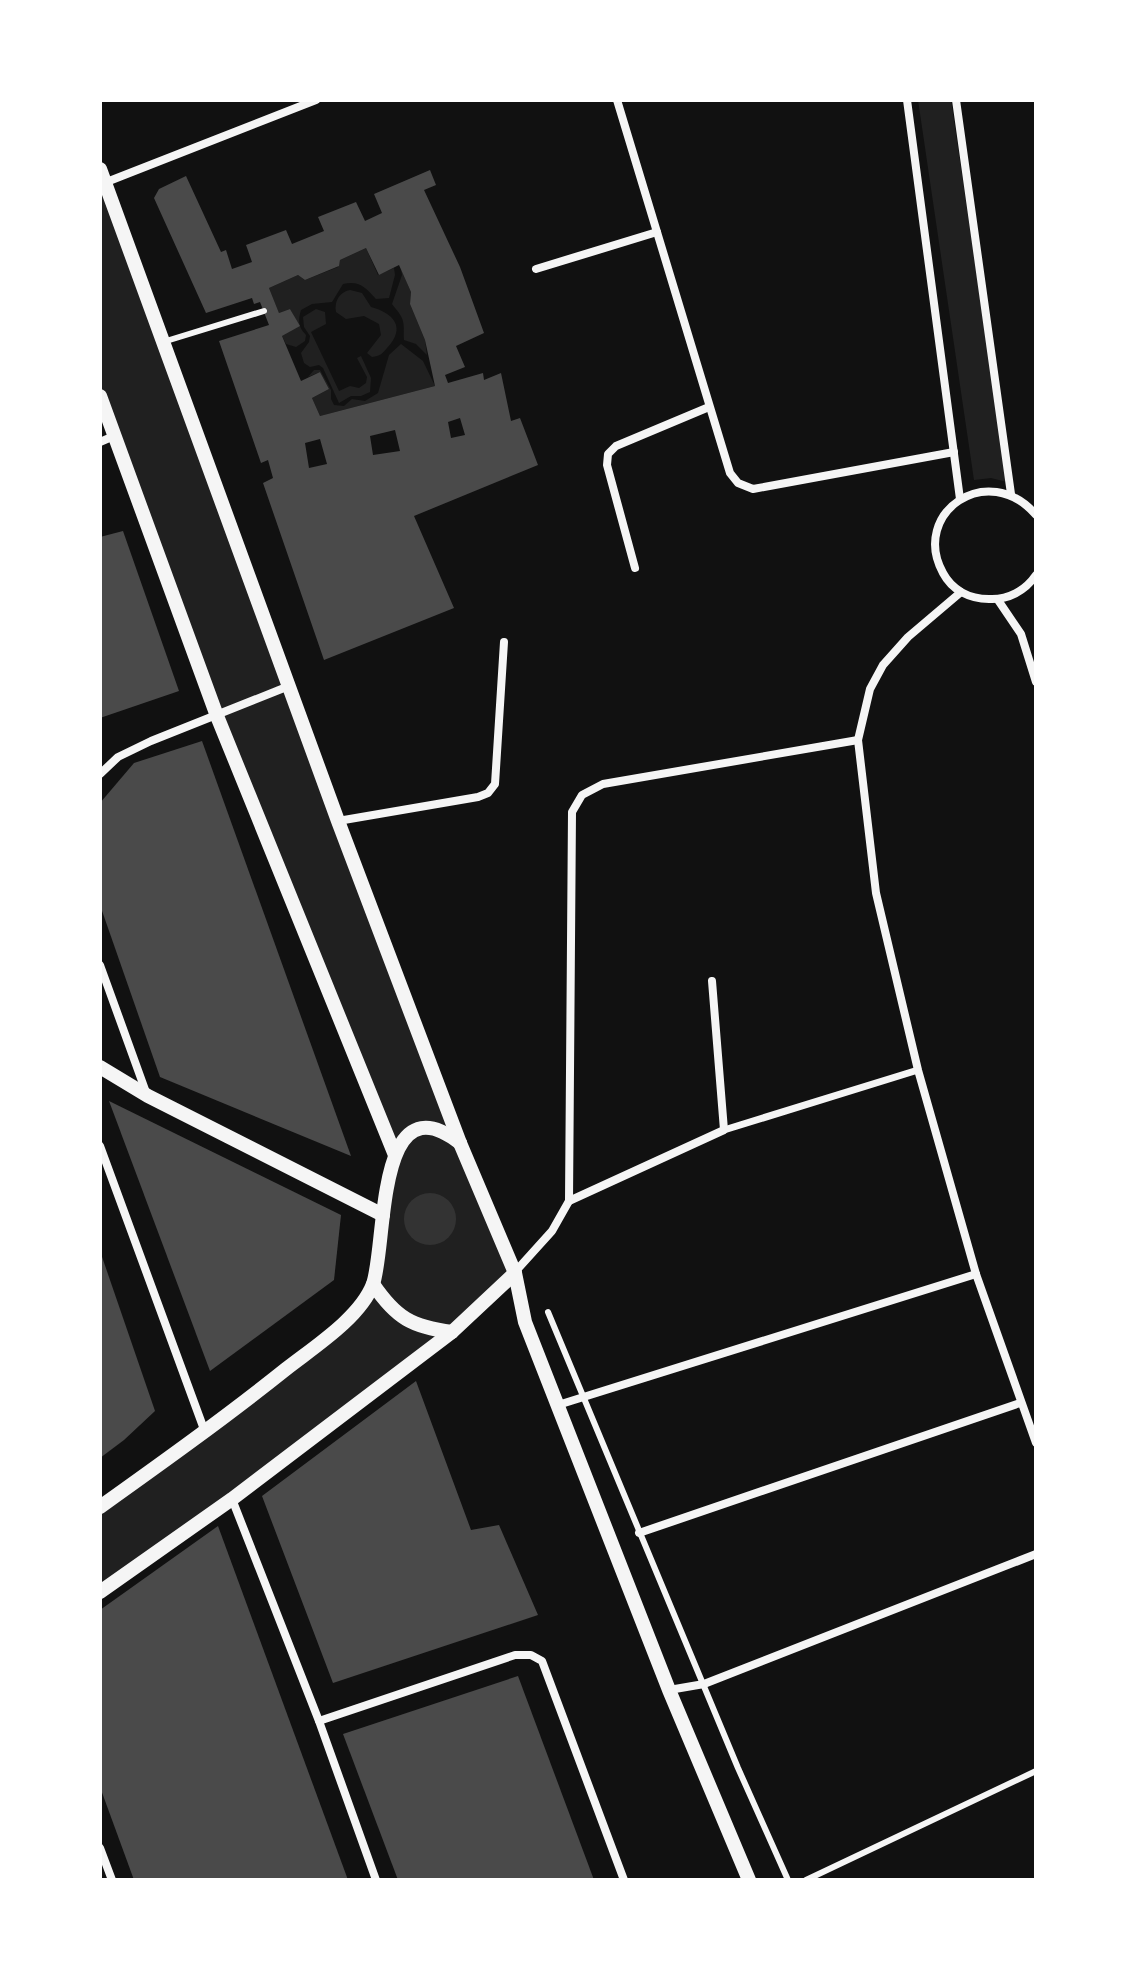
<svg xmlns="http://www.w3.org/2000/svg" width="1136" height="1980" font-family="Quicksand,sans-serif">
	<rect width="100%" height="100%" fill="#111"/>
	<!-- green -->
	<g fill="#202020">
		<polygon points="918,100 951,100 1007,482 991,478 974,480"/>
		<polygon points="100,169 515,1273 452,1332 100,1592 100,1507 343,1324 373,1284 395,1155 100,396"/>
		<path d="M366,248l12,27 16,-7 1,7 -6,23 -13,1c-10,-11 -16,-19 -33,-15l-11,18 -20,2 -11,6c-3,10 -3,17 5,25l-1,6 -9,6 -10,-3 -4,-8 17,-10 -9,-17 -11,4 -10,-25 29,-13 7,5 33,-13 2,-7z"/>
		<path d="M401,269l10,23 -1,12 15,36 2,15 -11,-11 -12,-4c-1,-9 2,-18 -5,-27 -2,-3 -5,-6 -7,-9l10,-29z"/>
		<path d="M350,290l12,3 9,14c22,6 36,20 16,41 -5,6 -7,8 -15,9l-5,-4 14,-18 -2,-11 -15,-8 -18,3 -10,-7c-2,-10 3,-20 14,-22z"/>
		<polygon points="316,309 325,312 326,324 311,332 339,391 350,386 359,388 366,383 367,377 357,358 361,356 371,378 370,392 361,396 351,396 339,403 323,368 319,365 310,367 304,363 301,353 309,342 310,336 304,327 303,317"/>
		<polygon points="401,344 423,361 435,386 320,416 312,398 329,389 320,372 308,377 314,370 320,370 331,390 331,399 334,405 344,406 352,399 365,401 378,393 389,355"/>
	</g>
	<!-- water -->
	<circle fill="#333" cx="430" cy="1219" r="26"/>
	<!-- building -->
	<g fill="#4a4a4a" fill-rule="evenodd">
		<path d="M430,170l6,15 -12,5 36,77 24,66 -28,13 9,21 -20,8 3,8 35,-10 1,7 17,-7 10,48 9,-3 18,47 -124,51 40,92 -130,52 -61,-177 10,-5 -5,-18 -7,3 -42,-122 50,-16 -9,-23 -6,2 -2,-6 -46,15 -52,-115 5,-9 27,-13 35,76 5,-2 6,19 20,-7 -6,-17 40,-15 6,14 32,-13 -6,-14 38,-15 9,19 17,-8 -8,-19zM366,248l13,27 20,-10 12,27 -1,12 15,36 10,46 -115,30 -8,-18 17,-9 -9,-17 -19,9 -19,-45 18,-10 -10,-17 -11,4 -10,-25 29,-13 7,5 34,-14 1,-6zM460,418l5,17 -14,3 -3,-16zM395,430l5,21 -27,4 -3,-19zM320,439l7,25 -18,4 -4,-25z"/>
		<polygon points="123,531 179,691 100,718 100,537"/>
		<polygon points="202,741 351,1156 160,1077 100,905 100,803 134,763"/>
		<polygon points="109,1101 341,1215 334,1280 210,1371"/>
		<polygon points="100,1251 155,1411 124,1440 100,1458"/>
		<polygon points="416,1381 471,1530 499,1525 538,1615 333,1683 262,1496"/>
		<polygon points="218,1526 348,1880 134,1880 100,1787 100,1610"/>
		<polygon points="518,1676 594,1880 398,1880 343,1734"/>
	</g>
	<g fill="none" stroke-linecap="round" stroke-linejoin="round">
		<!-- service -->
		<g stroke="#f5f5f5" stroke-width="6">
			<polyline points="163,342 264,311"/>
			<polyline points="548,1312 738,1768 788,1880"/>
			<polyline points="806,1880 1036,1771"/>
		</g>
		<!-- pedestrian -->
		<polyline stroke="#f5f5f5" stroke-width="7" points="724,1130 918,1070"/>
		<!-- minor -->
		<g stroke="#f5f5f5" stroke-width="8">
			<polyline points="617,100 730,473 738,483 753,489 954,452"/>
			<polyline points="907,100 960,499"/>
			<polyline points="956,100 1011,494"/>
			<polyline points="104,183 316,100"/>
			<polyline points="536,269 657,232"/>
			<polyline points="100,442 114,436"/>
			<path d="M1036,515c-48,-56 -126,-2 -93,58 9,17 26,26 46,26 19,1 36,-8 47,-24"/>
			<polyline points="635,568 607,465 608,454 616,446 709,407"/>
			<polyline points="961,592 908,637 883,665 870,689 858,740 876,893 918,1070 976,1274 1036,1443"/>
			<polyline points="998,600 1021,634 1036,682"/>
			<polyline points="100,774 118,757 151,741 289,686"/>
			<polyline points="338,821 478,797 488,793 495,784 504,642"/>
			<polyline points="100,965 147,1095"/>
			<polyline points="100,1146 205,1432"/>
			<polyline points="569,1201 572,812 582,795 603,784 858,740"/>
			<polyline points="515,1272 552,1231 569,1201 724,1130 712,981"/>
			<polyline points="558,1405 976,1274"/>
			<polyline points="232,1499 319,1721 376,1880"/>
			<polyline points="639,1533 1020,1403"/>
			<polyline points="669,1690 704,1684 1036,1554"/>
			<polyline points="319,1721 515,1655 531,1655 542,1661 624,1880"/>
			<polyline points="100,1848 112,1880"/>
		</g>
		<!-- tertiary -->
		<g stroke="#f5f5f5" stroke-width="14">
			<polyline points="100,169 338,821 460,1143 515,1273 525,1322 669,1690 749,1880"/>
			<polyline points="100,396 217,716 395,1155"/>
			<polyline points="100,1067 148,1096 383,1215"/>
			<path d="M373,1284c23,34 39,43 79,48"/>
			<path d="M100,1507c63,-45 126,-90 186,-138 28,-22 74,-51 87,-85 14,-40 2,-207 87,-141"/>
			<polyline points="100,1592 232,1499 452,1332 515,1273"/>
		</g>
	</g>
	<!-- border -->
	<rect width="1136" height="1980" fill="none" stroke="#ffffff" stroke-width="204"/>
</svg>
